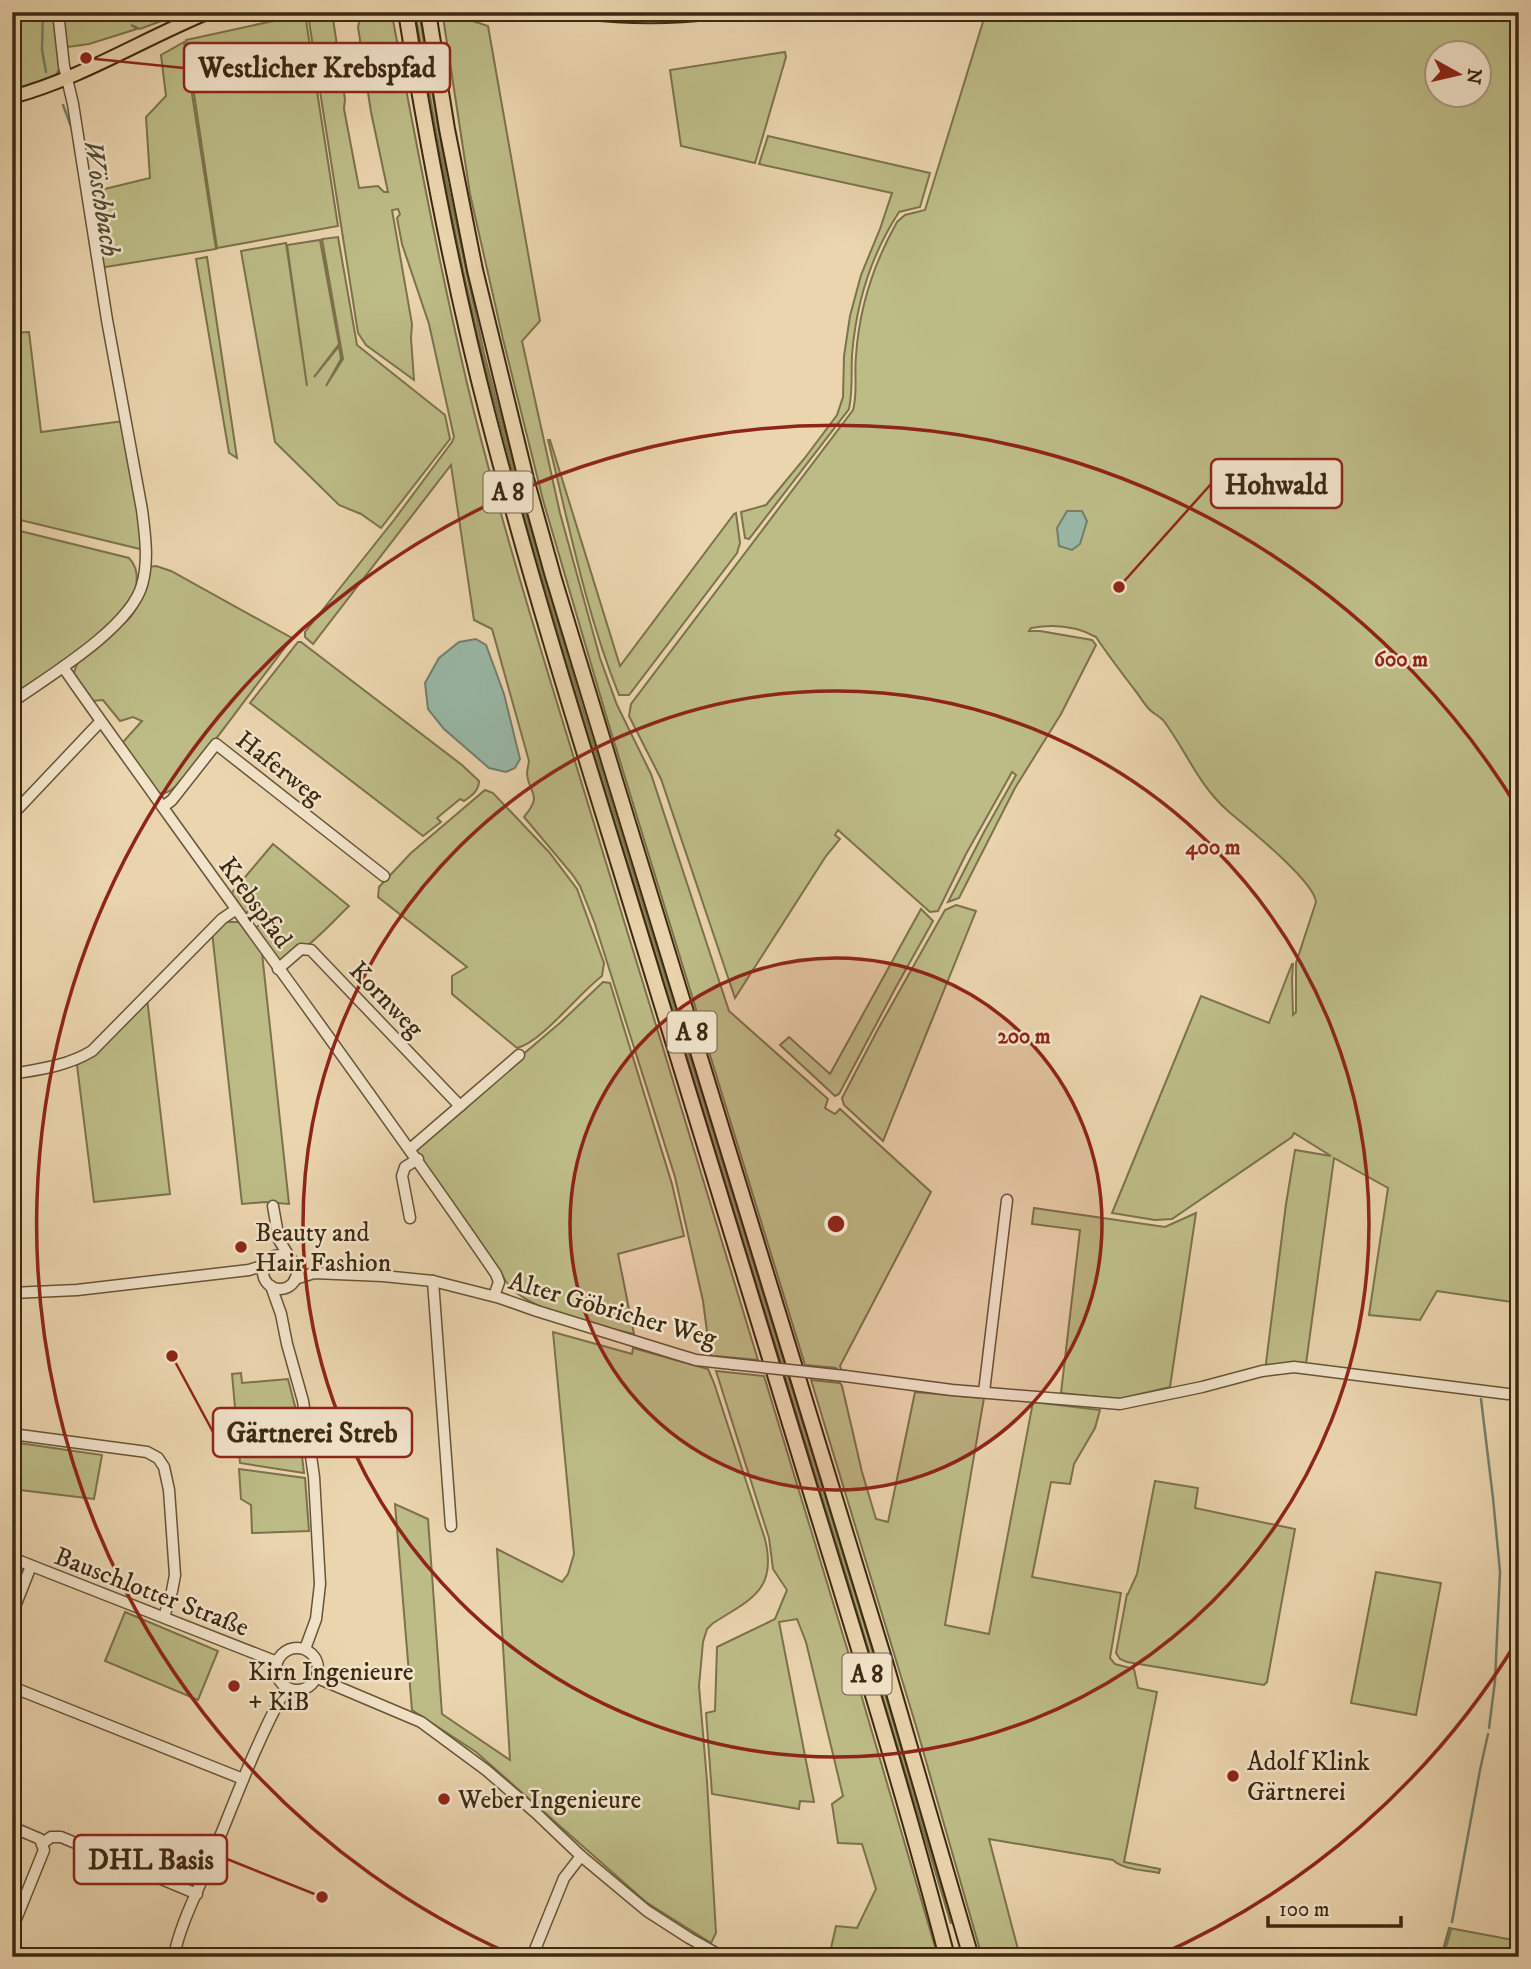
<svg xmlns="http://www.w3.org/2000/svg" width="1531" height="1969" font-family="'IM FELL DW Pica',serif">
	<rect width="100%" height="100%" fill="#ebd5af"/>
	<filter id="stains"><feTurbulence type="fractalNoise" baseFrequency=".00286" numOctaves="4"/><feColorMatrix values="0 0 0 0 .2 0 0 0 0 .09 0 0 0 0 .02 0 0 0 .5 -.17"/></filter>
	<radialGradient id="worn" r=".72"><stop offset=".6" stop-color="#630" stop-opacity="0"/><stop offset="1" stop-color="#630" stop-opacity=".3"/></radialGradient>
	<!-- green -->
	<g fill="#bdbc87" stroke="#7c724c" stroke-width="2" fill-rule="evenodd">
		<polygon points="12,12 54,12 60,67 55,77 12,93"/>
		<polygon points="63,12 168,12 169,18 140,29 131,25 137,29 89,44 68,47 65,41"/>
		<path d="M312,12h20l13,87 -1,10 15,79 19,-2 6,6h4l-17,-80 -13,-85 2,-9 6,-6h23l1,4 2,-1c23,122 46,244 74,364 34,143 79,284 122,425 57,185 114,371 170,556l-42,-4 -1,2 -5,-4 -7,-53 -28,-124 -80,-253 -15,-38 -8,-12 -48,-57c20,-24 4,-23 3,-44 0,-1 2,-12 2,-12l-37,-132 -18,-9 -23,-155 -138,179 -8,-7v-5l89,-112 58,-78 2,-5 -25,-113 -27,-80 -5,-26 3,-4 -2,-5 -6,1 20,114 -1,14 3,42 -48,-35 -8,-12 -50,-318z"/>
		<polygon points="415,12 419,12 447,181 466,270 484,353 528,521 580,700 869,1640 925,1830 951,1924 841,1558 578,701 526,522 482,354 463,270 445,181"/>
		<polygon points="445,12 456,12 457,16 488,26 540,321 522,341 560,513 600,658 617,705 651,774 729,1011 828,1099 825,1108 835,1114 840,1109 931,1192 840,1366 842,1371 837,1370 836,1368 805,1365 608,722 543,500 503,339 470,194 443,17 446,17"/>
		<path d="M986,12h533v1291l-82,-12 -17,29 -51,-5 19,-127 -54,-30 -28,206 -38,2 -2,-3 20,-159 9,-54 36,6 -37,-23 -2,4 -120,82 -17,1 -43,-7 89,-217 68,27 23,-59h1l-1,15 1,36 3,-3v-49l20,-61c-2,-21 -69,-75 -88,-91 -30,-26 -42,-61 -65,-91 -4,-4 -9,-6 -13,-10 -6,-6 -11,-15 -16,-21 -13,-17 -26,-34 -38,-52 -20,-11 -43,-13 -65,-9l-2,3h11l52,9 4,5 -35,69 -46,74 -56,110 -11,4 36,-70 32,-57 -4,-3 -46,82 -28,57 -8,1 -92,-82 -3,5 5,4 -14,17 -91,142 -74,-219 -32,-63 2,-12 222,-294c5,-18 1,-35 3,-54 3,-47 18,-93 41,-134l8,-7 20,-5zM1436,52h42v42h-42z"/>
		<polygon points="305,14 338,226 217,248 186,40"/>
		<polygon points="184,42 216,249 106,267 103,265 92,192 150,178 146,117 166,96 161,55"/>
		<polygon points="785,52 786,57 755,163 681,146 670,70"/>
		<path d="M768,136l162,37 -10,34 -21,5c-28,43 -43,92 -47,143 -1,20 1,34 -3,54l-100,130 -4,-1 -4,-26 25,-7 38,-46 33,-44 6,-18 1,-41 6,-40 11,-41 19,-46 12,-36 -133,-29z"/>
		<polygon points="338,237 357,345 445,415 450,439 381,528 361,514 339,505 275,442 241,251 286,243 307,386 287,245 320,240 339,344 314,377 339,346 341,359 326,386 343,359 322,239"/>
		<polygon points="207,257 237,458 229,453 196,259"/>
		<polygon points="29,332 41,432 123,421 139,512 141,546 140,549 12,518 12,333"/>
		<path d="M548,440h2l70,226 114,-152 2,-1 4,30 -3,10 -108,142h-10c-33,-82 -50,-170 -71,-255z"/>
		<path d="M12,529l117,29c13,13 8,35 -2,49 -4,7 -13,13 -19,19 -30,27 -63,49 -96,72z"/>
		<path d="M156,566l15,5 121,67 -104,138c-12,5 -14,19 -30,17l-4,-5 -31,-46 19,-21 -9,-4 -13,4 -17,-21 -12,1 -17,-28c5,-27 43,-37 58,-58 10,-14 13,-32 16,-48z"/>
		<path d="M298,642h3l161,123 17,16c0,10 -8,15 -15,20l-4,-2 -23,19 4,4 -18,14 -173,-133z"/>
		<path d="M485,790l8,3 56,59 28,37 27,74 -2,13c-22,16 -60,66 -85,72l-65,-54v-18l15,-9 -89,-70 1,-10 32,-34z"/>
		<path d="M273,844l76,62c-16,15 -51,56 -73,54l-22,-31 13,-10 -12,-14 -11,10 -15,-19z"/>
		<polygon points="956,905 976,911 883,1141 844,1105 842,1098 878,1029 945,910"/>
		<polygon points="921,909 933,921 896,987 839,1094 835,1096 780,1045 789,1037 830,1074"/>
		<polygon points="224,922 238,922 245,927 262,953 289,1204 265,1202 242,1204 212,932"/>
		<path d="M603,982l7,1 62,201 12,52 -66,18 16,80c-32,-7 -118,-25 -131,-58l-87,-124 -1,-5 19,-17 127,-108z"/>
		<polygon points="147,998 170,1194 94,1202 77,1065 91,1057"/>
		<polygon points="1034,1208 1165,1227 1196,1213 1170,1387 1118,1399 1061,1393 1080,1230 1032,1224"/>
		<path d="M553,1332l79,22 1,-6 75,21 6,14 51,156c13,53 -17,61 -53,85l-5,5 -4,13 -4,44 8,95 9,152 -5,10 -65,-41 -170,-150 -64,-42 -17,-206 33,15 14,195 68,46 -13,-211 65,33 6,-8 6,-20z"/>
		<polygon points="716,1371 764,1376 860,1691 938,1957 829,1957 836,1926 857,1928 876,1889 862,1844 838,1843 832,1804 843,1796 806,1642 797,1619 779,1622 814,1802 800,1801 799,1809 712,1794 706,1713 715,1711 717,1647 775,1619 787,1590 773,1569 769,1538"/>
		<polygon points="241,1373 242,1383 288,1379 297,1414 304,1473 240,1463 232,1374"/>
		<path d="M811,1380l29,3 2,3 20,86 14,47 12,3 27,-130 69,6 -39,227 44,9 44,-232 67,8 -5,18 -21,36 -4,20 -19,-2 -19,95 89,16 -11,65 5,6 19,5 4,19 19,4 -33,170 36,7 -1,4c-14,-3 -36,-3 -46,-13l-124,-21 31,118h-38l-66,-231z"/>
		<polygon points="12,1442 102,1455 94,1499 12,1489"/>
		<polygon points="239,1469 305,1478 309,1531 252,1533 251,1505 241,1499"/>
		<polygon points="1155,1481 1198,1488 1195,1508 1295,1529 1267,1682 1264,1685 1127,1662 1120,1659 1116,1653 1127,1594 1128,1594 1137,1574"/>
		<polygon points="1376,1572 1441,1583 1416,1715 1351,1703"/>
		<polygon points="125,1612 218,1651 198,1700 105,1661"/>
		<polygon points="1449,1928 1519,1941 1519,1957 1441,1957"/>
	</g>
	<!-- water -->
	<g fill="#98b9a8" stroke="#737f6c" stroke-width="2">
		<polygon points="1067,511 1082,511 1087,521 1080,544 1072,550 1059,546 1057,528"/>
		<polygon points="476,639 486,645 496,672 504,694 520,759 515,768 506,772 489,768 444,729 428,709 425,683 439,658 459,642"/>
	</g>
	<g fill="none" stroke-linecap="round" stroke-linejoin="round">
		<!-- stream -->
		<g stroke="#737f6c" stroke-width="2.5">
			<polyline points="43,12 42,50 46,72"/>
			<polyline points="63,105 72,129"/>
			<polyline points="1481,1399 1493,1498 1500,1572 1495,1681 1489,1728"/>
			<polyline points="1452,1922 1480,1770 1488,1734"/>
			<polyline points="1443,1957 1451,1929"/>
		</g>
		<!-- minor casing -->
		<g stroke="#675438" stroke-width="13">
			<g id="minor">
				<path d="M63,667c33,48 68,95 101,142 111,155 225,308 332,465l3,8 -5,14"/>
				<path d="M12,702c37,-26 118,-74 130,-117 7,-24 3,-51 0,-75l-35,-190 -34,-216 -9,-38 -6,-54"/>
				<polyline points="163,807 172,800 216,744 384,876"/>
				<polyline points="12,815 100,722"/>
				<polyline points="278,969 301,949 311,950 460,1106 410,1149"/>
				<path d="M12,1074c29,-5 55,-8 80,-23l130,-132 13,-9"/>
				<polyline points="460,1106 519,1055"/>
				<polyline points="273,1206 279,1240 290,1258"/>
				<polyline points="410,1218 402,1176 405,1167 418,1159"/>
				<circle cx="280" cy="1272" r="17"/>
				<polyline points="295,1279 314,1273 383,1276 433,1281 500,1298 537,1311 676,1354 696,1360 733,1364"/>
				<polyline points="433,1281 451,1526"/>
				<polyline points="271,1286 281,1314 287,1344 303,1401 314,1477 320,1584 316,1619 305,1649"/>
				<polyline points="12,1293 77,1290 249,1270 265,1265"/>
				<polyline points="845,1376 952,1390 1120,1404 1202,1387 1262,1371 1294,1367 1508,1394"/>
				<polyline points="984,1392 1007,1200"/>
				<polyline points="12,1434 147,1452 158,1458 164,1467 169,1490 175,1575 172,1591 164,1617"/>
				<polyline points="12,1558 277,1662"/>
				<polyline points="12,1614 31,1566"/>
				<circle cx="297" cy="1669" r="21"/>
				<polyline points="317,1678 421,1722 486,1770 536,1813 581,1856 647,1911 689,1938 723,1957"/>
				<polyline points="12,1687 243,1779"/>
				<polyline points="12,1827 40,1839 44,1850 12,1929"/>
				<polyline points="43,1843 51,1837 61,1837 197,1894"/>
				<path d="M174,1957c4,-27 23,-65 34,-91 25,-60 47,-122 78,-178"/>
				<polyline points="532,1957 564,1878 581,1856"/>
			</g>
		</g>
		<!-- major casing -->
		<g stroke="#3b2911" stroke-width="16">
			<g id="major">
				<path d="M584,12c46,6 85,6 131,0"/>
				<path d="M12,97c70,-19 131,-58 197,-85"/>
			</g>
		</g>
		<!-- highway casing -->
		<g stroke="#3b2911" stroke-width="18">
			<g id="highway">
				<path d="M406,12c22,137 48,274 83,408 38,147 83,293 128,438 64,211 129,421 193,631 48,156 96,310 137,468"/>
				<polyline points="428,12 447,129 475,270 526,479 553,576 614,777 885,1662 971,1957"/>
			</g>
		</g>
		<!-- minor -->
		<use href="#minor" stroke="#f2e4cb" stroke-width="10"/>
		<!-- major -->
		<use href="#major" stroke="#ebd5af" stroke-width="12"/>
		<!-- highway -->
		<use href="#highway" stroke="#ebd5af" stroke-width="14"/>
		<!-- minor-bridge casing -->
		<g stroke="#675438" stroke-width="13" stroke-linecap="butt">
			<polyline id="minor-bridge" points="733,1364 845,1376"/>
		</g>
		<!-- minor-bridge -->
		<use href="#minor-bridge" stroke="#f2e4cb" stroke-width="10"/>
	</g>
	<!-- distance rings -->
	<circle cx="836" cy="1224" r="266" fill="#8f2418" fill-opacity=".12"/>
	<g fill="none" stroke="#8f2418" stroke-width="3.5">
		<circle cx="836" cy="1224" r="266"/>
		<circle cx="836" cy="1224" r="533"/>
		<path d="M1517 1641A799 799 0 0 1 1155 1957M517 1957A799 799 0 1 1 1517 807"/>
	</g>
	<!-- markers -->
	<g fill="#8f2418" stroke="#f2e4cb" stroke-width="2.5">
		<circle cx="241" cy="1247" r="7"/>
		<circle cx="234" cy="1686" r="7"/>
		<circle cx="1233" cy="1776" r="7"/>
		<circle cx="444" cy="1799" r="7"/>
	</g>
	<g text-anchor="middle" stroke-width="5" stroke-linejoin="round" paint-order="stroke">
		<!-- shield labels -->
		<g fill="#f2e4cb" stroke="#726149" stroke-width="2">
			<rect x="483.5" y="471.5" width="49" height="41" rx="5"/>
			<rect x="667.5" y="1011.5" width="49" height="41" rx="5"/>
			<rect x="842.5" y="1653.5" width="49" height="41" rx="5"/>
		</g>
		<g font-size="24" font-weight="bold" fill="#3b2911">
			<text x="508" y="500">A 8</text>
			<text x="692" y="1040">A 8</text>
			<text x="867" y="1682">A 8</text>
		</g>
		<!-- street labels -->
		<g font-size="26" fill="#3b2911" stroke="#f2e4cb">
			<text transform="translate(280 767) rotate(38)" y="9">Haferweg</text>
			<text transform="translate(256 902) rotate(54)" y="9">Krebspfad</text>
			<text transform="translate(387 999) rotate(46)" y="9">Kornweg</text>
			<text transform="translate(613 1309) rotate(16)" y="9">Alter Göbricher Weg</text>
			<text transform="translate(152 1591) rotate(21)" y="9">Bauschlotter Straße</text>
		</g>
		<!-- poi labels -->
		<g font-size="26" fill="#3b2911" stroke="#f2e4cb" text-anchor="start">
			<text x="255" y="1241">Beauty and<tspan x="255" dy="30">Hair Fashion</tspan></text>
			<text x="248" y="1680">Kirn Ingenieure<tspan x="248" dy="30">+ KiB</tspan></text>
			<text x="1247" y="1770">Adolf Klink<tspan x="1247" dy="30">Gärtnerei</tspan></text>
			<text x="458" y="1808">Weber Ingenieure</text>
		</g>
		<!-- water labels -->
		<g font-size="28" font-style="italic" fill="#524d37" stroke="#f2e4cb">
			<text transform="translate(103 198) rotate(81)" y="10">Wöschbach</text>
		</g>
	</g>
	<circle cx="836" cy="1224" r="10" fill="#8f2418" stroke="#f2e4cb" stroke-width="3.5"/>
	<g font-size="21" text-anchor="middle" font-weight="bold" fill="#8f2418" stroke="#f2e4cb" stroke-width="5" stroke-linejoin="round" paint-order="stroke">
		<text x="1401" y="666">600 m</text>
		<text x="1213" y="854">400 m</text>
		<text x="1024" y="1043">200 m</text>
	</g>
	<!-- callouts -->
	<path fill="none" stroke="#8f2418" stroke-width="2.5" d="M86 58L184 68M1119 587L1211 484M172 1356L213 1432M322 1897L227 1859"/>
	<g fill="#8f2418" stroke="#f2e4cb" stroke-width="2.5">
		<circle cx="86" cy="58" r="7"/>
		<circle cx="1119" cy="587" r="7"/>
		<circle cx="172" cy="1356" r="7"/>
		<circle cx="322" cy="1897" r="7"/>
	</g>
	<g fill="#f2e4cb" stroke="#8f2418" stroke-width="2.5">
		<rect x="184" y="43" width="266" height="49" rx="7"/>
		<rect x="1211" y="459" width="131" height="49" rx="7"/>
		<rect x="213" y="1408" width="199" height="49" rx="7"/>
		<rect x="74" y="1835" width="153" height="49" rx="7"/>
	</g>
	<g font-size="28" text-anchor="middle" font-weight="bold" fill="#3b2911">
		<text x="317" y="77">Westlicher Krebspfad</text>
		<text x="1276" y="494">Hohwald</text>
		<text x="312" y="1442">Gärtnerei Streb</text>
		<text x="151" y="1869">DHL Basis</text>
	</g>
	<!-- margin -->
	<rect width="1531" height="1969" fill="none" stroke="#ebd5af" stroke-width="42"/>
	<rect x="14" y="14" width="1503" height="1941" fill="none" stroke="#3b2911" stroke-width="3.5"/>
	<rect x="21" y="21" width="1489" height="1927" fill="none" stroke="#3b2911" stroke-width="2"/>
	<!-- north arrow -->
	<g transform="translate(1458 74) rotate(98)"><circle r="33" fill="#f2e4cb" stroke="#a99981" stroke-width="2"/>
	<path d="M0-5L12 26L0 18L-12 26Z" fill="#8f2418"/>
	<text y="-10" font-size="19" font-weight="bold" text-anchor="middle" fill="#3b2911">N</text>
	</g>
	<!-- scale -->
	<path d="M1268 1916v10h133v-10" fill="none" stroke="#3b2911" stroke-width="3.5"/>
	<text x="1279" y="1916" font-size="21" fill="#3b2911" stroke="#f2e4cb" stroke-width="5" paint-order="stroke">100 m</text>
	<rect width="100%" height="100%" filter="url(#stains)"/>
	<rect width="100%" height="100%" fill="url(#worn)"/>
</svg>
